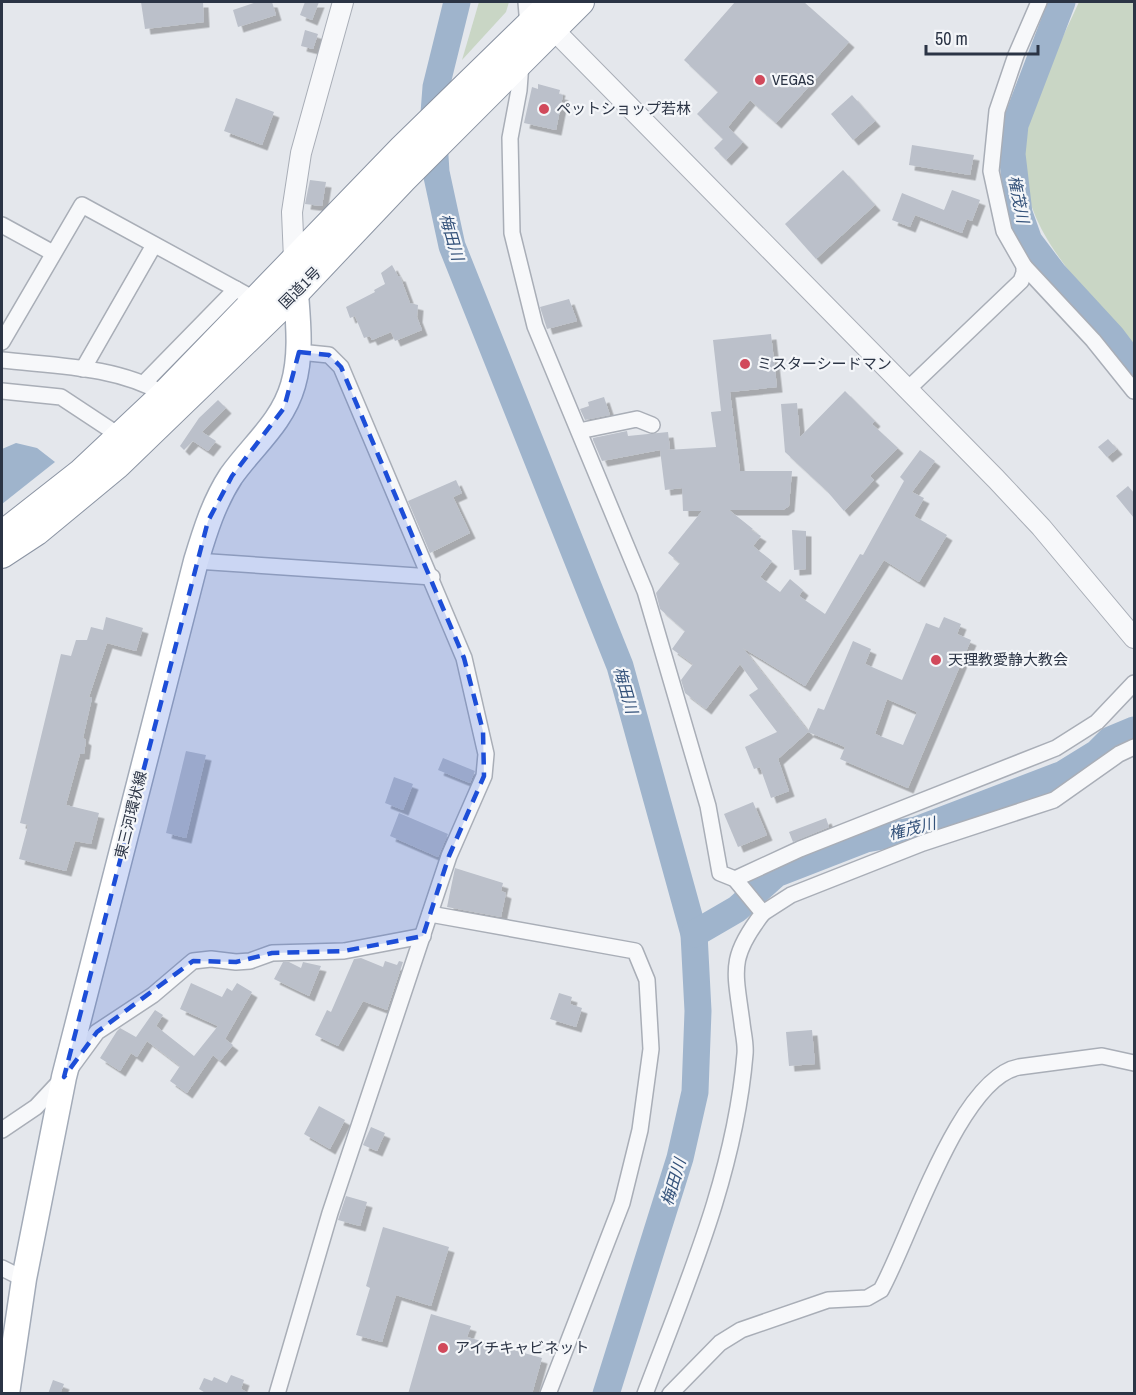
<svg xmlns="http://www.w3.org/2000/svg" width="1136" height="1395" font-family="'Archivo Narrow','Noto Sans JP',sans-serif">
	<defs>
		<filter id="shadow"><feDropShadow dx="5.5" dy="5.5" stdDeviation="0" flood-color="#0004"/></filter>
	</defs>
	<rect width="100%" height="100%" fill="#e4e7ec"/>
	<!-- green -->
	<g fill="#c9d6c5">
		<polygon points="479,2 509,2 506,12 462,60"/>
		<path d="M1079,2h55v352c-17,-19 -32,-40 -48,-61 -44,-56 -75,-98 -56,-174 10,-40 32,-79 49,-117z"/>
	</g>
	<!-- water -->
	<polygon fill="#9fb4cc" points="16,443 37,448 55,462 2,504 2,449"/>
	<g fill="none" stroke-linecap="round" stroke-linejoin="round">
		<!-- river -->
		<g stroke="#9fb4cc" stroke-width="27">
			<polyline points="457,2 436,87 433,126 436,172 452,246 620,666 694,934 698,1011 695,1092 680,1158 606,1394"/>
			<polyline points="1062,2 1015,125 1012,154 1019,213 1029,241 1054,274 1112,337 1134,366"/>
			<polyline points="694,934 737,909 776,874 866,839 916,830 1063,774 1097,753 1110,740 1134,730"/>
		</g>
	</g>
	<!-- building -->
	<g fill="#bbc0ca" fill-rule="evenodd" filter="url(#shadow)">
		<polygon points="141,2 203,2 204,22 145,29"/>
		<polygon points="257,2 272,2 276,15 238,27 233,10"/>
		<polygon points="305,2 319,2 312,20 300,15"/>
		<polygon points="735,2 804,2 849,42 776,123 750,100 728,127 743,142 726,160 714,148 723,139 697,114 718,92 684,60"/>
		<polygon points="305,30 318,34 313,49 301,46"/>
		<polygon points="538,84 560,90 559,94 563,95 556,130 524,123 532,87 538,89"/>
		<polygon points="852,95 875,121 853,140 831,114"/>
		<polygon points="236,98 274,112 262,145 224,131"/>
		<polygon points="912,145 974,155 970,175 909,165"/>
		<polygon points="843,170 875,205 816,259 785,224"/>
		<polygon points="310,180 326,182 322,206 305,204"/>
		<polygon points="952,190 980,200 972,221 967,219 962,233 915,215 910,227 892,220 902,193 944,210"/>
		<polygon points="392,265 398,276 400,276 410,303 418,305 417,317 422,330 395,341 391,332 372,340 370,336 364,338 355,316 350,318 346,307 375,292 374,290 385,284 381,273"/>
		<polygon points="569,299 577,321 547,329 540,307"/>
		<path d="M771,334l6,53 -47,5 10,79h52l-3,35 -6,4h-54l24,19 -2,1 10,6 -8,10 19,15 -12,16 20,15 10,-13 13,11 -4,6 26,18 35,-60 3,1 41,-74 -4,-4 20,-27 15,11 -23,31 12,6 -10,18 33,19 -28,47 -35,-22 -79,126 -62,-38 65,83 10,-23 6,2 29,-69 18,8 -6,15 37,16 24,-57 13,5 5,-11 17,7 -4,10 14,6 -63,148 -68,-29 5,-12 -37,-15 -30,27 11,32 -18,7 -11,-31 -6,2 -9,-22 32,-15 -28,-37 9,-6 -18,-25 -34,45 -21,-16 -4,-13 12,-16 -21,-15 13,-18 -25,-22 -4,-16 24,-30 -12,-10 34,-42h-19l-1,-23 -17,2 -5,-40 -58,11 -9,-21v-2l34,-7 1,5 40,-4 2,17 -3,1 49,-3 -5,-35 10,-1 -8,-71zM887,699l30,13 -14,33 -28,-11z"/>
		<polygon points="845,391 875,421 872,424 898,448 870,476 874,480 844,511 827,491 785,452 781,404 797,403 800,437"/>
		<polygon points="604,397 610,415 585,420 580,409 589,406 588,402"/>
		<polygon points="218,400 226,408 202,432 216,441 208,451 193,441 184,450 180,446 199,418"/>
		<polygon points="1108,439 1117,449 1107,457 1098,447"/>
		<polygon points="456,480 462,493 453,497 470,533 430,553 408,501"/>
		<polygon points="1128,486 1134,493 1134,518 1116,496"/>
		<polygon points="792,530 806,531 806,569 794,570"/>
		<polygon points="106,617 143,628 136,651 107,643 89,697 92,698 83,738 86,740 84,754 80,754 66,805 99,813 91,844 75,841 66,871 19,859 28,825 20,823 61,654 71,656 76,640 87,640 91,627 103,630"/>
		<polygon points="186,751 206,755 186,838 166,833"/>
		<polygon points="443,758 475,771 470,783 438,770"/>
		<polygon points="394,777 413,784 403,810 385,803"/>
		<polygon points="753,802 767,835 738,847 724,814"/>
		<polygon points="399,813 448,834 438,857 390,836"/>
		<polygon points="826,818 829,827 793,842 789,832"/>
		<polygon points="455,868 503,883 501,891 506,893 501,917 447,907"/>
		<polygon points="361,958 383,967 385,961 397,965 399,961 403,962 387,1010 363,1001 338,1046 315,1035 327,1010 331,1012 354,959"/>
		<polygon points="283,962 289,962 301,968 303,962 321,966 309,996 274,979"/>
		<polygon points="191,983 222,997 227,988 232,991 237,983 252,992 225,1039 233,1045 220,1061 213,1055 187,1093 170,1081 180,1066 147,1041 137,1057 131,1053 120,1071 100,1058 117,1031 120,1028 136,1037 155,1010 163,1015 156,1026 194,1056 218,1026 180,1009"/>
		<polygon points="559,993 572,997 570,1004 582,1008 576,1027 550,1019"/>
		<polygon points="812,1030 815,1064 789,1066 786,1032"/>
		<polygon points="319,1106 345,1120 330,1149 304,1134"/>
		<polygon points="371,1127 385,1133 377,1151 363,1145"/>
		<polygon points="346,1196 367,1202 360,1226 338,1220"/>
		<polygon points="383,1227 449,1247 431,1306 396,1295 382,1342 356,1335 370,1288 366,1286"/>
		<polygon points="431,1314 471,1326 467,1337 542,1358 532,1394 408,1394"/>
		<polygon points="231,1375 244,1380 241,1389 250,1394 207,1394 199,1389 204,1378 212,1381 214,1377 227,1383"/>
		<polygon points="53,1380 64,1384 60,1394 48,1394"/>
	</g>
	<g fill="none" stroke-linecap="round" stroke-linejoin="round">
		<!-- minor casing -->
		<g stroke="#a9aeb7" stroke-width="18">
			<g id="minor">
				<polyline points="526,2 528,26"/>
				<path d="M521,63l-2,27 -9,48 2,95 23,93 110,265 63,215 12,67 15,6 28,34c-35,45 -28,57 -21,110 1,10 4,21 3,31 -10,120 -58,229 -100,340"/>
				<polyline points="2,225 53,253"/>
				<polyline points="1024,266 1093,340 1134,391"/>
				<polyline points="2,342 82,205 256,300"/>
				<path d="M2,360c53,6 114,6 162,34"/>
				<polyline points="83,369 154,245"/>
				<polyline points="144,383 236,289"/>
				<polyline points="908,389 1021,281 1024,273 1024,266 1004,231 991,171 997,111 1016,55 1039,2"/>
				<polyline points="2,391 61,397 120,436"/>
				<polyline points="579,431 637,419 652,425"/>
				<polyline points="196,561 432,577"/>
				<polyline points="735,879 800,849 1056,748 1097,722 1134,683"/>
				<polyline points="763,913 791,895 923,843 1054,800 1119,754 1134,747"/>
				<polyline points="430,914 635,951 647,980 651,1049 640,1130 622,1203 548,1394"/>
				<polyline points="2,1130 36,1107 64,1077 97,1032 153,995 193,961 211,959 236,962 250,961 272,953 344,951 423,936"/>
				<polyline points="2,1268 24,1279"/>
				<polyline points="277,1394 330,1213 449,856 484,776 486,754 464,658 341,367 329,355 299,352"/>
				<path d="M670,1394l50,-51 21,-13 87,-30 39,-2 14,-8c29,-52 78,-212 138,-223l83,-11 32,7"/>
			</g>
		</g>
		<!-- tertiary casing -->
		<g stroke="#a9aeb7" stroke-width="22">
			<g id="tertiary">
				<polyline points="545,21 996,479 1041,527 1134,638"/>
				<polyline points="294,259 292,212 301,153 343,2"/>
			</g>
		</g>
		<!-- primary casing -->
		<g stroke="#a3abb8" stroke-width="27">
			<path id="primary" d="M7,1394l17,-115 40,-202 132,-516c9,-30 18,-59 35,-85 22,-31 51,-53 62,-91 10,-34 4,-71 2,-106"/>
		</g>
		<!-- trunk casing -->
		<g stroke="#8b94a3" stroke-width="28">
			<g id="trunk">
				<polyline points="2,534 81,472 164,394 402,148 552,2"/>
				<polyline points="2,555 37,532 118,465 296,293 404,179 581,2"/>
			</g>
		</g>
		<!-- minor -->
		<use href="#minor" stroke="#f7f8fa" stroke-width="15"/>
		<!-- tertiary -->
		<use href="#tertiary" stroke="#f7f8fa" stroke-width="20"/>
		<!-- primary -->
		<use href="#primary" stroke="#fff" stroke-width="24"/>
		<!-- trunk -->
		<use href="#trunk" stroke="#fff" stroke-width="26"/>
	</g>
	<!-- marked area -->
	<path fill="#1d4ed8" fill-opacity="0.2" stroke="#1d4ed8" stroke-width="4.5" stroke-dasharray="12 8" stroke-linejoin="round" d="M299,352l30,3 12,12 123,291 19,73 1,45 -35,80 -26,80 -79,15 -72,2 -36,9 -43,-1 -96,71 -33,45 144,-556 24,-45 52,-68z"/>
	<!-- markers -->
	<g fill="#d1495b" stroke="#f4f6f9" stroke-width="2">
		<circle cx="760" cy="80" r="6"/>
		<circle cx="544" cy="109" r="6"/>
		<circle cx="745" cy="364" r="6"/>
		<circle cx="936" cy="660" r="6"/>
		<circle cx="443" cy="1348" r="6"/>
	</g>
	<g text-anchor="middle" stroke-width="4.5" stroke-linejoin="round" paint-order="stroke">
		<!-- poi labels -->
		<g font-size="15" fill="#2b3445" stroke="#f4f6f9" text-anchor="start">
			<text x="772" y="85">VEGAS</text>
			<text x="556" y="114">ペットショップ若林</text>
			<text x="757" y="369">ミスターシードマン</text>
			<text x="948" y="665">天理教愛静大教会</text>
			<text x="455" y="1353">アイチキャビネット</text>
		</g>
		<!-- street labels -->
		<g font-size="15" fill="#2b3445" stroke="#f4f6f9">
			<text transform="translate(300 288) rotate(-45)" y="5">国道1号</text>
			<text transform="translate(131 815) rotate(-76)" y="5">東三河環状線</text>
		</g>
		<!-- water labels -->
		<g font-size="16" font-style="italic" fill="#34527a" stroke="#f4f6f9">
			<text transform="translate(1019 199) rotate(79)" y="6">権茂川</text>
			<text transform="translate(452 237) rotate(74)" y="6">梅田川</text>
			<text transform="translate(626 690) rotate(74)" y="6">梅田川</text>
			<text transform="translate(912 828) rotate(-14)" y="6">権茂川</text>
			<text transform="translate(673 1182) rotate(-73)" y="6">梅田川</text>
		</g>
	</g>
	<!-- border -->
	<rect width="1136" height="1395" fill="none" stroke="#2b3445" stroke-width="6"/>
	<!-- scale -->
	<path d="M926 45v9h112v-9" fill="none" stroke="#2b3445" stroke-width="3"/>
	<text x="935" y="45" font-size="18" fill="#2b3445" stroke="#f4f6f9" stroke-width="4.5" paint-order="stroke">50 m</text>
</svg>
